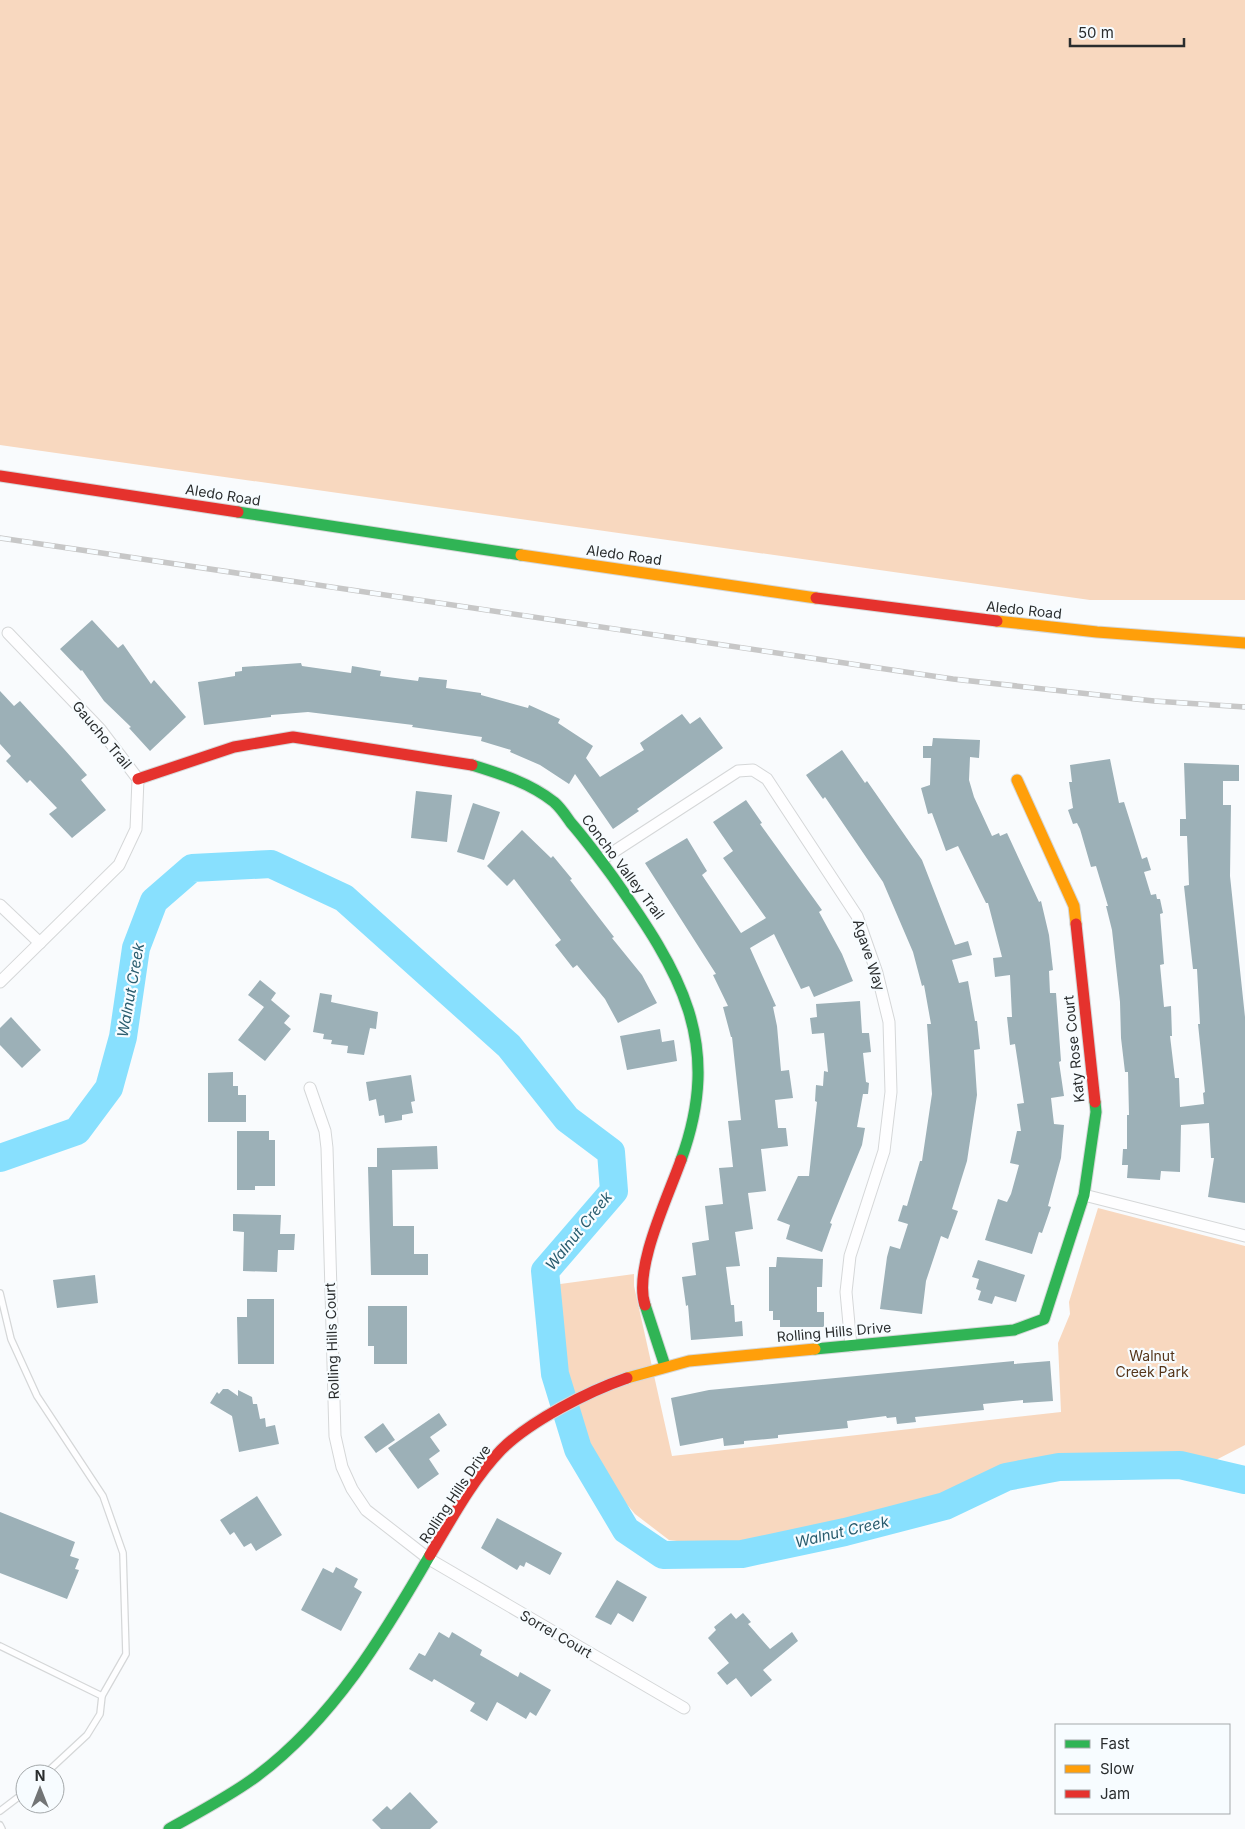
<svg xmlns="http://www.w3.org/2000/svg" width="1245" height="1829" font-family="Inter,sans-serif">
	<rect width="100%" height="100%" fill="#f9fbfd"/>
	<!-- green -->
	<g fill="#f8d8bf">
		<polygon points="0,0 1245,0 1245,600 1090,600 0,445"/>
		<polygon points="1098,1208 1245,1246 1245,1445 1210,1463 1048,1462 839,1525 767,1541 717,1546 669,1540 635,1514 607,1481 588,1446 557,1330 553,1285 634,1274 634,1286 672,1456 1061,1412 1058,1343 1070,1314 1069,1302"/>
	</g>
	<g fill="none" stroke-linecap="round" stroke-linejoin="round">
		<!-- river -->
		<polyline stroke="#88e0fe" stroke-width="28" points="0,1158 77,1131 109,1088 123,1037 136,948 154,901 192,868 271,864 344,898 509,1046 567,1119 611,1152 614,1191 545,1271 555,1374 578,1449 626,1530 663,1555 742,1554 845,1532 945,1506 1006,1477 1059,1467 1180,1465 1245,1480"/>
	</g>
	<!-- building -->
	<g fill="#9cb0b7">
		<polygon points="92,620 118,648 123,644 151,684 154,680 186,717 150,751 129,728 131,727 104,701 82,670 81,671 60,649"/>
		<polygon points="301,663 302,666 351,673 352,666 381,671 380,676 418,681 419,677 447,680 446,688 481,693 481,695 528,708 529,705 560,719 558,723 593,746 586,758 600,777 644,750 640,743 682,714 690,724 700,717 723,748 637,809 639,811 613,829 575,774 569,784 540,765 510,752 511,750 481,741 482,737 412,727 413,725 308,712 271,715 271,717 204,725 198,682 235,676 235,672 242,671 242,667"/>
		<polygon points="0,691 14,706 20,701 64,749 87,775 81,780 106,810 72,838 49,814 57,808 30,780 27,783 6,761 11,756 0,744"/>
		<polygon points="933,738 980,740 979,758 970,757 969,780 974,797 992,836 999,833 1000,836 1007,833 1039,902 1041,901 1049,935 1053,970 1049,971 1050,993 1056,993 1061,1061 1059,1062 1064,1096 1051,1098 1054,1124 1064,1125 1061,1158 1048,1206 1051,1207 1042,1233 1039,1232 1032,1254 985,1240 998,1199 1007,1202 1011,1194 1019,1165 1010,1163 1017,1131 1021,1131 1017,1104 1024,1103 1015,1044 1010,1045 1007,1017 1012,1017 1010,975 995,977 993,958 1002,957 988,903 986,903 958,846 946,851 932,813 928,814 921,788 930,785 931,758 923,758 923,746 932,746"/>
		<polygon points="842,750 865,783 867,781 922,860 955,945 968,941 972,955 952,960 959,983 968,981 975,1021 977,1021 980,1049 974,1050 977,1095 967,1161 952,1209 958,1211 948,1239 941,1236 926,1281 922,1314 880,1309 887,1257 890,1246 900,1249 908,1224 898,1221 903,1205 907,1206 920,1161 922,1161 932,1094 927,1024 931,1024 924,985 922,986 913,952 883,882 825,797 823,799 806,775"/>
		<polygon points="1110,759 1119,803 1124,802 1142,859 1147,857 1151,870 1144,872 1151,895 1156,894 1157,899 1160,899 1163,913 1160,914 1164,964 1160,965 1164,1007 1171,1006 1172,1036 1170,1036 1175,1078 1179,1078 1180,1107 1204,1104 1203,1093 1205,1092 1198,1024 1200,1024 1197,969 1193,969 1184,886 1189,885 1187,836 1180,836 1180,819 1186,819 1184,763 1239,765 1239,781 1223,781 1223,805 1231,805 1230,876 1245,1017 1245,1203 1208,1197 1214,1158 1211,1158 1209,1123 1181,1125 1180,1172 1161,1171 1160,1180 1127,1178 1128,1165 1122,1165 1123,1149 1127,1149 1127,1115 1129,1115 1128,1072 1125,1072 1121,1038 1120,1002 1112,930 1106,906 1108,906 1096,866 1091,867 1080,829 1077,823 1073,824 1068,810 1073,808 1069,782 1072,782 1070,765"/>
		<polygon points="416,791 452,795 447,842 411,838"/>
		<polygon points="746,800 762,823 760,824 822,910 819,912 842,954 853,981 814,997 809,986 801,989 774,934 750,948 776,1006 773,1007 777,1026 781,1071 789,1070 793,1098 775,1100 778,1128 786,1128 788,1146 761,1149 766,1191 748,1193 753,1229 735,1232 740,1266 726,1267 731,1305 734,1305 735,1322 742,1321 743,1336 691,1340 688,1305 686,1306 682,1277 696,1275 692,1243 709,1240 705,1206 723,1204 719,1168 733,1167 728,1121 741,1120 732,1037 731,1037 723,1007 728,1006 713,975 716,974 645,863 687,838 707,871 702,875 741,933 766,918 723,858 733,851 713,822"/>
		<polygon points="473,803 500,812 484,860 457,852"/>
		<polygon points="522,830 551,858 553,856 572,879 570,880 614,937 612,938 642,975 657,1003 618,1023 605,999 577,965 573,968 555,945 561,940 514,879 507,886 487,866"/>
		<polygon points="260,980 276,993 271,1000 290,1016 284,1023 291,1029 265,1061 238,1040 264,1007 248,995"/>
		<polygon points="320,993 332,995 331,1002 378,1012 376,1029 370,1028 364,1055 347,1053 348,1046 331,1044 332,1040 323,1039 324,1034 313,1032"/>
		<polygon points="860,1001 862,1033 869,1033 871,1052 863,1053 866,1082 869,1083 868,1094 863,1094 857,1127 865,1128 862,1145 830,1223 832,1224 822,1252 786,1239 790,1225 777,1220 798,1176 809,1176 817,1102 815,1101 816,1085 823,1086 824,1071 828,1072 824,1033 812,1034 810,1018 817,1017 816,1004"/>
		<polygon points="11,1017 41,1050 22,1068 0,1045 0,1028"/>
		<polygon points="660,1029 662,1042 674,1040 677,1061 627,1070 620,1036"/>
		<polygon points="233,1072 233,1086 238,1086 238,1095 246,1095 246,1122 208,1122 208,1073"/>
		<polygon points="411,1075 415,1101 411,1102 413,1113 402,1115 402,1120 385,1123 384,1115 379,1116 376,1099 369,1101 366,1082"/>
		<polygon points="237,1131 269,1131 269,1140 275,1140 275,1186 255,1186 255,1190 237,1190"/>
		<polygon points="437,1146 438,1169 392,1170 393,1226 414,1226 414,1254 428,1254 428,1275 371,1275 368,1167 377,1167 377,1148"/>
		<polygon points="233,1214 281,1215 280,1234 295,1234 294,1250 278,1250 277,1272 243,1271 244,1232 233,1231"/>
		<polygon points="777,1257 823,1259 822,1287 817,1287 817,1312 824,1312 824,1327 780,1327 780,1320 773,1320 773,1311 769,1311 769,1267 776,1267"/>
		<polygon points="978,1260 1025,1275 1016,1302 995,1296 992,1304 978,1300 981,1291 976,1289 979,1279 972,1277"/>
		<polygon points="95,1275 98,1303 57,1308 53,1280"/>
		<polygon points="247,1299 274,1299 274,1364 238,1364 237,1317 247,1317"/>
		<polygon points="368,1306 407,1306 407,1364 374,1364 374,1346 368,1346"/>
		<polygon points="1014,1361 1014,1364 1050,1361 1053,1401 1023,1403 1023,1400 983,1404 984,1410 915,1417 916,1422 897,1424 896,1417 887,1418 886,1416 847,1421 848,1428 778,1435 778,1438 744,1441 744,1444 724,1446 723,1438 680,1446 671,1398 709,1390"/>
		<polygon points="223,1389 228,1389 238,1396 238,1390 252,1397 253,1404 257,1404 260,1419 265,1418 266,1427 275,1425 279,1444 239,1452 232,1416 210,1403 217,1392 219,1394"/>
		<polygon points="439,1413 447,1425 430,1437 440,1451 429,1459 439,1474 418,1489 388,1448"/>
		<polygon points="383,1423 395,1440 376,1453 364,1437"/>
		<polygon points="257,1496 282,1535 256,1551 251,1543 244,1547 234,1532 230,1535 220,1520"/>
		<polygon points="0,1512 75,1542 70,1556 79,1559 75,1569 79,1570 67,1599 0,1573"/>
		<polygon points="497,1518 562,1553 550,1575 526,1562 524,1567 520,1565 517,1570 481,1548"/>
		<polygon points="336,1567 358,1579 354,1587 362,1592 341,1631 301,1610 323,1568 333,1573"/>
		<polygon points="617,1580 647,1597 633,1622 618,1613 611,1625 595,1617"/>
		<polygon points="731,1613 736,1619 743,1613 751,1622 748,1624 770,1649 792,1632 798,1641 763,1670 772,1680 751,1697 736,1678 727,1685 717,1673 729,1663 708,1638 716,1630 714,1627"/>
		<polygon points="439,1632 449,1638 452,1632 482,1650 480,1655 518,1677 520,1672 551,1690 536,1716 530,1712 526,1719 497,1702 487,1721 470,1711 475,1703 434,1679 432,1682 409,1669 419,1653 425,1656"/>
		<polygon points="410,1792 438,1822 430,1829 381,1829 372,1820 387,1806 391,1810"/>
	</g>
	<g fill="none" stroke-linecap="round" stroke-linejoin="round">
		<!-- lane casing -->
		<g stroke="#d5d7d8" stroke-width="8">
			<g id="lane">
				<polyline points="0,1293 11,1339 37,1396 103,1496 123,1553 126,1654 102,1696"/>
				<polyline points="0,1646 102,1696 100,1714 87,1735 45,1774"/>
				<polyline points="0,1811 25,1792"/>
				<polyline points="0,1825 2,1829"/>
			</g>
		</g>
		<!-- street casing -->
		<g stroke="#d5d7d8" stroke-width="13">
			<g id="street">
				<polyline points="601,860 738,771 753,770 767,779 857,916 877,973 889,1022 891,1092 884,1151 850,1256 846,1292 851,1346"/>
				<polyline points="0,905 40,943"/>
				<polyline points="0,982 119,865 136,829 138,779 100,729 8,633"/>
				<polyline points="310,1088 325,1131 327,1148 335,1436 342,1467 352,1489 366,1510 429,1559 684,1708"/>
				<polyline points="1084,1195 1245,1236"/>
			</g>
		</g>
		<!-- fast casing -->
		<g stroke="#d5d7d8" stroke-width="13">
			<g id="fast">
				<polyline points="238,512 521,555"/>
				<path d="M472,765c29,9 58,18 82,37 7,6 12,14 17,21 15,17 28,35 42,54 67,95 111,165 68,283"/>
				<polyline points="645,1305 665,1366"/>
				<polyline points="815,1349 1014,1330 1044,1319 1084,1195 1096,1112 1095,1102"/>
				<path d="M169,1829c30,-17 61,-33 88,-53 77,-58 126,-140 173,-221"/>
			</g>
		</g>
		<!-- slow casing -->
		<g stroke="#d5d7d8" stroke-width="13">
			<g id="slow">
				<polyline points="521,555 816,598"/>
				<polyline points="997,621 1097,632 1245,643"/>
				<polyline points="1017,780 1074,906 1076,924"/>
				<polyline points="627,1378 689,1361 815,1349"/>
			</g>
		</g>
		<!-- jam casing -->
		<g stroke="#d5d7d8" stroke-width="13">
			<g id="jam">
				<polyline points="0,476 238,512"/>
				<polyline points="816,598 997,621"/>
				<polyline points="138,779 234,747 293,737 472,765"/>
				<polyline points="1076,924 1095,1102"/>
				<path d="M645,1305c-12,-36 23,-108 36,-145"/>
				<path d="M430,1555c21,-35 42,-75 71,-105 29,-29 88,-59 126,-72"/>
			</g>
		</g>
		<!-- lane -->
		<use href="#lane" stroke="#fefeff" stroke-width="5.5"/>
		<!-- street -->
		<use href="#street" stroke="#fefeff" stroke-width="11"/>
		<!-- fast -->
		<use href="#fast" stroke="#30b455" stroke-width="11"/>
		<!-- slow -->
		<use href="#slow" stroke="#ff9f0a" stroke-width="11"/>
		<!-- jam -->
		<use href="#jam" stroke="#e5322d" stroke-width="11"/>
		<!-- rail casing -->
		<g stroke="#c7c7c7" stroke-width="5.5">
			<polyline id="rail" points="0,538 953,679 1154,701 1245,707"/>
		</g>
		<!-- rail -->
		<use href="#rail" stroke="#f7fcff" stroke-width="4" stroke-dasharray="11" stroke-linecap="butt"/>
	</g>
	<g text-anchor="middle" stroke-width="4.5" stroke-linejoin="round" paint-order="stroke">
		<!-- street labels -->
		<g font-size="14" fill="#2a2d2e" stroke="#f7fcff">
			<text transform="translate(223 495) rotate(9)" y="5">Aledo Road</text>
			<text transform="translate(624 555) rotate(8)" y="5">Aledo Road</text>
			<text transform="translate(1024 610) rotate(6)" y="5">Aledo Road</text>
			<text transform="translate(102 735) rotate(50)" y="5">Gaucho Trail</text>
			<text transform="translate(623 867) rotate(53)" y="5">Concho Valley Trail</text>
			<text transform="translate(869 955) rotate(72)" y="5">Agave Way</text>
			<text transform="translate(1074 1049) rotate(-96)" y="5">Katy Rose Court</text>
			<text transform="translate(834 1332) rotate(-5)" y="5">Rolling Hills Drive</text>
			<text transform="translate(332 1341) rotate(-92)" y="5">Rolling Hills Court</text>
			<text transform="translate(455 1494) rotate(-56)" y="5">Rolling Hills Drive</text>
			<text transform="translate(556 1634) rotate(30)" y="5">Sorrel Court</text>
		</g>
		<!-- park labels -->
		<g font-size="14" fill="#55351a" stroke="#f7fcff">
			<text x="1152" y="1361">Walnut<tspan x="1152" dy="16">Creek Park</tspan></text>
		</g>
		<!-- water labels -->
		<g font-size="15" font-style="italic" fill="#295c6e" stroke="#f7fcff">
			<text transform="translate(131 990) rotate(-80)" y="5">Walnut Creek</text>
			<text transform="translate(579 1231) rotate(-51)" y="5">Walnut Creek</text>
			<text transform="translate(842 1532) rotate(-13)" y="5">Walnut Creek</text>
		</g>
	</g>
	<!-- legend -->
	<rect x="1055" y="1724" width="175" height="90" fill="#f7fcff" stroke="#a5a9ab"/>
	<rect x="1065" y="1740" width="25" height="8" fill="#30b455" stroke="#a5a9ab"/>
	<text x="1100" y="1749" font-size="15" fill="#2a2d2e">Fast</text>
	<rect x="1065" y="1765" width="25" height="8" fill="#ff9f0a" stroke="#a5a9ab"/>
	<text x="1100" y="1774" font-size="15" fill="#2a2d2e">Slow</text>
	<rect x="1065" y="1790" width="25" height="8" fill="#e5322d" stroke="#a5a9ab"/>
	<text x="1100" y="1799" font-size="15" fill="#2a2d2e">Jam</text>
	<!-- north arrow -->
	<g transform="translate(40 1789)"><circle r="24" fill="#f7fcff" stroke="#a5a9ab"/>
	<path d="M0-4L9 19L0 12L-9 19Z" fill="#727576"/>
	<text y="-8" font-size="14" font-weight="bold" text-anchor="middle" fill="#2a2d2e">N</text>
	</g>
	<!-- scale -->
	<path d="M1070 38v8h114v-8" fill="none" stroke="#2a2d2e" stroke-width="2.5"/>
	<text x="1078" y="38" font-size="15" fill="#2a2d2e" stroke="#f7fcff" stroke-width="4" paint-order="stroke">50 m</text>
</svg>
